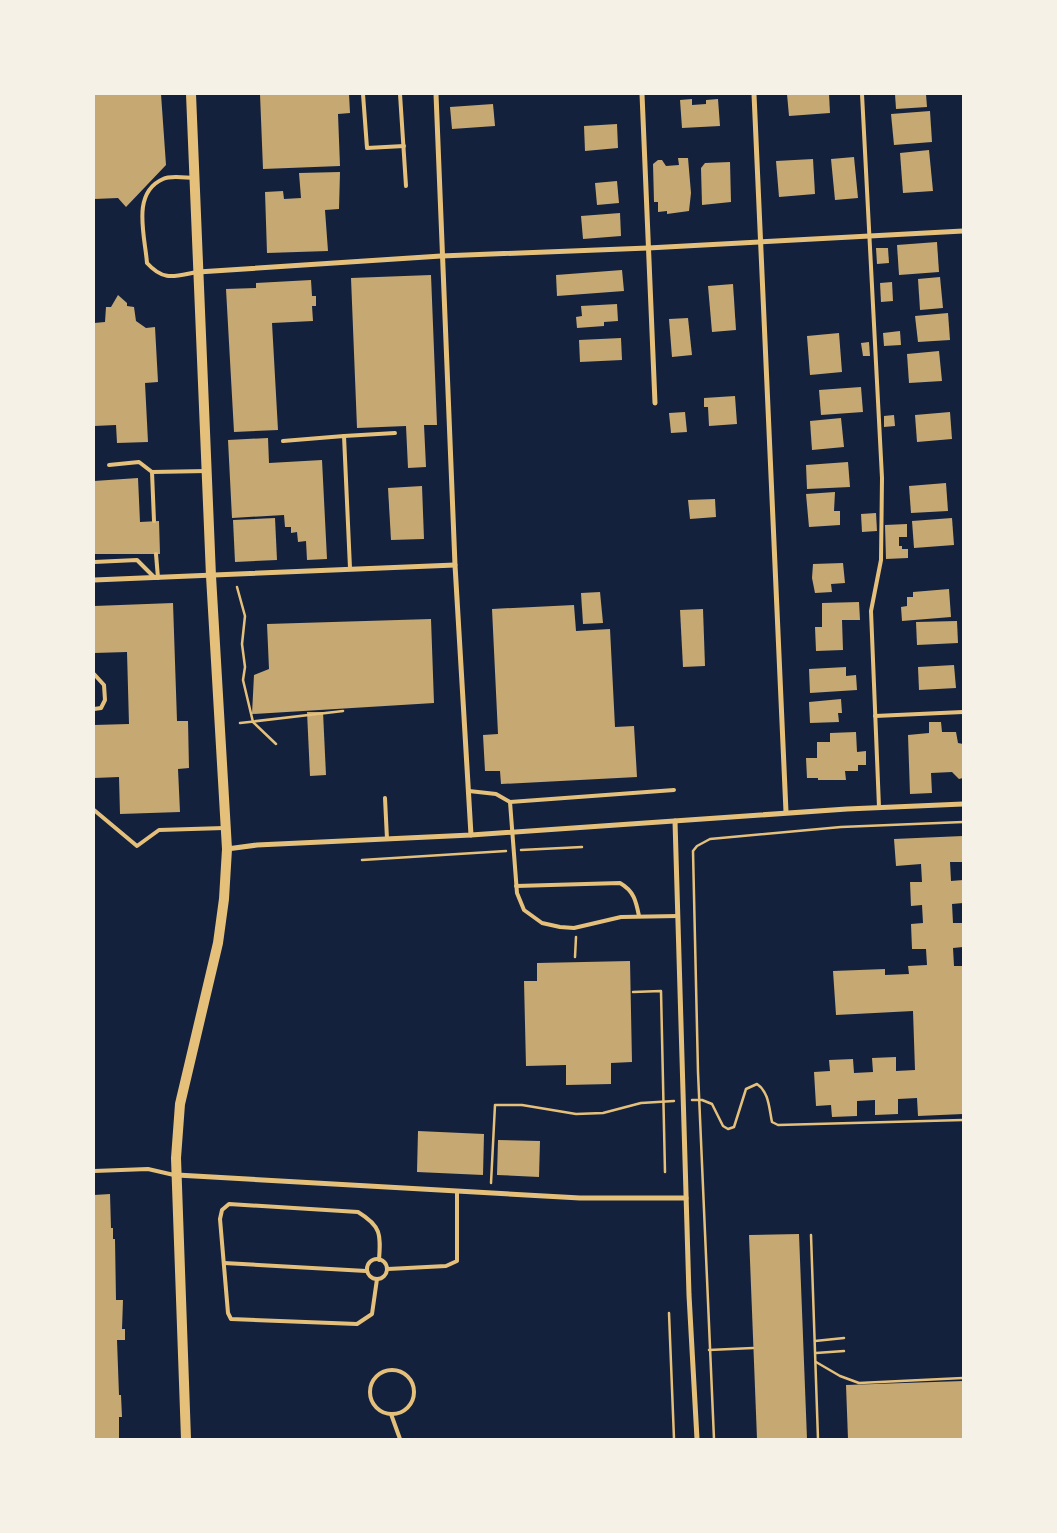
<svg xmlns="http://www.w3.org/2000/svg" width="1057" height="1533" font-family="Commissioner,sans-serif">
	<rect width="100%" height="100%" fill="#14213d"/>
	<!-- building -->
	<g fill="#c6a872">
		<polygon points="94,94 161,94 166,165 126,207 118,198 94,199"/>
		<polygon points="260,94 349,94 350,113 338,114 340,166 263,169"/>
		<polygon points="787,94 829,94 830,113 789,116"/>
		<polygon points="895,94 926,94 927,107 896,109"/>
		<polygon points="692,99 692,105 706,104 706,100 718,99 720,126 682,128 680,100"/>
		<polygon points="493,104 495,126 452,129 450,107"/>
		<polygon points="930,111 932,142 894,145 891,114"/>
		<polygon points="617,124 618,148 585,151 584,126"/>
		<polygon points="929,150 933,191 903,193 900,153"/>
		<polygon points="854,157 858,198 835,200 831,159"/>
		<polygon points="678,158 688,158 691,193 689,211 667,214 667,211 658,212 658,202 654,202 653,164 658,160 662,160 666,166 679,165"/>
		<polygon points="813,159 815,194 779,197 776,161"/>
		<polygon points="730,162 731,202 702,205 701,168 705,163"/>
		<polygon points="340,172 339,209 325,210 328,251 267,253 265,192 283,191 284,199 301,198 299,173"/>
		<polygon points="617,181 619,203 597,205 595,183"/>
		<polygon points="620,213 621,236 583,239 581,216"/>
		<polygon points="937,242 939,272 899,275 897,245"/>
		<polygon points="876,248 888,248 889,263 877,264"/>
		<polygon points="622,270 624,291 557,296 556,275"/>
		<polygon points="431,275 437,425 424,425 426,467 408,468 406,426 357,428 351,278"/>
		<polygon points="940,277 943,308 920,310 918,279"/>
		<polygon points="311,280 312,296 316,296 316,306 312,306 313,321 272,323 278,430 234,432 226,289 256,288 256,283"/>
		<polygon points="892,282 893,301 881,302 880,283"/>
		<polygon points="733,284 736,330 712,332 708,286"/>
		<polygon points="118,295 127,303 127,306 134,307 136,321 146,328 155,327 158,382 145,383 148,442 117,443 116,425 94,426 94,323 105,322 106,307 111,307"/>
		<polygon points="617,304 618,321 604,322 604,326 577,328 576,317 582,316 581,306"/>
		<polygon points="948,313 950,340 918,342 915,316"/>
		<polygon points="688,318 692,355 672,357 669,319"/>
		<polygon points="900,331 901,345 884,346 883,333"/>
		<polygon points="839,333 842,372 810,375 807,336"/>
		<polygon points="621,338 622,360 580,362 579,340"/>
		<polygon points="869,342 870,356 863,356 861,343"/>
		<polygon points="939,351 942,381 909,383 907,354"/>
		<polygon points="861,387 863,412 821,415 819,390"/>
		<polygon points="735,396 737,424 709,426 708,407 704,407 704,398"/>
		<polygon points="685,412 687,432 671,433 669,413"/>
		<polygon points="950,412 952,439 917,442 915,415"/>
		<polygon points="894,415 895,426 884,427 884,416"/>
		<polygon points="841,418 844,447 812,450 810,421"/>
		<polygon points="268,438 269,463 322,460 327,559 307,560 306,541 298,542 297,532 291,533 291,527 285,527 284,515 232,518 228,440"/>
		<polygon points="848,462 850,487 807,489 806,465"/>
		<polygon points="138,478 140,522 159,521 160,554 94,554 94,481"/>
		<polygon points="946,483 948,511 911,513 909,486"/>
		<polygon points="422,486 424,539 391,540 388,488"/>
		<polygon points="835,492 834,511 840,511 840,525 809,527 806,494"/>
		<polygon points="715,499 716,517 690,519 688,500"/>
		<polygon points="876,513 877,531 862,532 861,514"/>
		<polygon points="275,518 277,560 235,562 233,520"/>
		<polygon points="952,518 954,545 914,548 912,521"/>
		<polygon points="907,524 907,537 899,537 899,546 902,546 902,549 908,549 908,558 886,559 885,525"/>
		<polygon points="843,563 845,583 831,584 832,592 815,593 812,578 813,564"/>
		<polygon points="949,589 951,617 902,621 901,607 907,606 907,597 913,597 913,592"/>
		<polygon points="600,592 603,623 583,624 581,593"/>
		<polygon points="859,602 860,620 842,620 843,650 816,651 815,627 822,627 822,603"/>
		<polygon points="173,603 177,721 188,721 189,768 178,769 180,812 120,814 119,777 94,778 94,725 129,724 127,652 94,653 94,606"/>
		<polygon points="574,605 576,631 610,629 615,727 634,726 637,777 501,784 500,771 485,771 483,735 498,734 492,609"/>
		<polygon points="703,609 705,666 683,667 680,610"/>
		<polygon points="431,619 434,703 252,714 254,675 269,669 267,624"/>
		<polygon points="957,621 958,643 917,645 916,622"/>
		<polygon points="954,665 956,688 919,690 918,667"/>
		<polygon points="846,667 846,676 856,675 857,690 810,693 809,669"/>
		<polygon points="841,699 842,713 838,713 839,722 810,723 809,702"/>
		<polygon points="307,712 323,712 326,775 310,776"/>
		<polygon points="929,722 941,722 942,732 956,732 958,743 963,744 963,778 959,779 952,772 931,773 932,793 910,794 908,735 929,733"/>
		<polygon points="856,732 857,752 866,751 866,765 858,765 858,771 845,771 846,780 818,780 818,778 807,778 806,758 817,758 817,742 830,742 830,733"/>
		<polygon points="963,836 963,862 950,862 951,881 963,880 963,903 952,904 953,923 963,923 963,947 953,948 954,966 963,966 963,1114 918,1116 917,1098 898,1099 898,1114 875,1115 875,1100 857,1101 857,1116 832,1117 831,1105 816,1106 814,1072 830,1071 829,1060 853,1059 854,1073 873,1072 872,1058 896,1057 896,1071 915,1070 913,1011 836,1015 833,971 885,969 885,975 909,974 908,966 927,965 926,949 912,949 911,924 923,923 922,905 911,906 910,882 922,882 921,864 896,866 894,839"/>
		<polygon points="630,961 632,1062 611,1063 611,1084 566,1085 566,1065 526,1066 524,981 537,981 537,963"/>
		<polygon points="418,1131 484,1134 483,1175 417,1172"/>
		<polygon points="498,1140 540,1141 539,1177 497,1175"/>
		<polygon points="110,1194 111,1228 113,1228 113,1239 115,1239 116,1300 123,1300 122,1329 125,1329 125,1340 117,1340 119,1395 121,1395 122,1417 119,1417 119,1439 94,1439 94,1195"/>
		<polygon points="799,1234 807,1439 757,1439 749,1235"/>
		<polygon points="963,1381 963,1439 848,1439 846,1385"/>
	</g>
	<g fill="none" stroke-linecap="round" stroke-linejoin="round">
		<!-- path -->
		<g stroke="#e5c07b" stroke-width="2.5">
			<polyline points="237,587 245,616 242,644 245,667 243,680 253,722 276,744"/>
			<polyline points="240,723 343,711"/>
			<polyline points="521,850 582,847"/>
			<polyline points="362,860 506,851"/>
			<polyline points="575,957 576,937"/>
			<polyline points="633,992 661,991 665,1172"/>
			<path d="M692,1100h10l10,4 11,22 5,3 6,-2 12,-38 11,-5c12,8 12,24 15,38l6,3 185,-5"/>
			<polyline points="491,1183 495,1105 522,1105 576,1114 603,1113 641,1103 674,1101"/>
			<polyline points="811,1235 818,1439"/>
			<polyline points="669,1313 674,1439"/>
			<polyline points="815,1341 844,1338"/>
			<polyline points="709,1350 753,1348"/>
			<polyline points="816,1353 844,1351"/>
			<polyline points="816,1362 840,1376 859,1383 963,1378"/>
			<polyline points="714,1439 698,1072 693,851 697,846 710,839 841,827 963,822"/>
		</g>
		<!-- service -->
		<g stroke="#e5c07b" stroke-width="4">
			<polyline points="363,94 367,148 404,146"/>
			<polyline points="400,94 406,186"/>
			<polyline points="862,94 882,478 881,560 871,611 879,807"/>
			<path d="M194,178c-8,0 -23,-3 -31,1 -32,14 -18,57 -16,84 17,19 28,13 50,9"/>
			<polyline points="344,436 395,433"/>
			<polyline points="283,441 344,436 350,568"/>
			<polyline points="109,465 139,462 152,472 207,471"/>
			<polyline points="152,472 154,521"/>
			<polyline points="156,554 158,578"/>
			<polyline points="94,562 137,560 155,578"/>
			<polyline points="94,674 104,685 105,700 101,708 94,709"/>
			<polyline points="875,716 963,712"/>
			<polyline points="469,791 496,794 510,802 517,893 524,910 542,923 560,927 574,928 621,917 678,916"/>
			<polyline points="385,798 387,839"/>
			<polyline points="510,802 674,790"/>
			<polyline points="94,810 137,846 159,830 224,828"/>
			<path d="M516,886l104,-3c14,8 16,18 19,33"/>
			<polyline points="94,1171 148,1169 174,1175"/>
			<circle cx="377" cy="1269" r="10"/>
			<polyline points="224,1263 366,1271"/>
			<polyline points="388,1269 446,1266 457,1261 457,1191"/>
			<path d="M377,1279l-5,35 -15,10 -126,-5 -3,-6 -8,-94 2,-9 7,-6 129,8c23,14 23,22 21,48"/>
			<circle cx="392" cy="1392" r="22"/>
			<polyline points="391,1414 400,1439"/>
		</g>
		<!-- minor -->
		<g stroke="#e5c07b" stroke-width="5">
			<polyline points="436,94 455,565 471,835"/>
			<polyline points="642,94 655,403"/>
			<polyline points="754,94 786,812"/>
			<polyline points="198,272 441,256 648,248 963,231"/>
			<polyline points="94,580 455,565"/>
			<polyline points="675,821 689,1295 697,1439"/>
			<polyline points="227,849 257,845 471,835 847,809 963,804"/>
			<polyline points="177,1175 580,1198 686,1198"/>
		</g>
		<!-- secondary -->
		<polyline stroke="#e5c07b" stroke-width="10" points="186,1439 176,1158 180,1104 218,943 224,899 227,849 211,576 191,94"/>
	</g>
	<!-- border -->
	<rect width="1057" height="1533" fill="none" stroke="#f6f1e7" stroke-width="190"/>
</svg>
